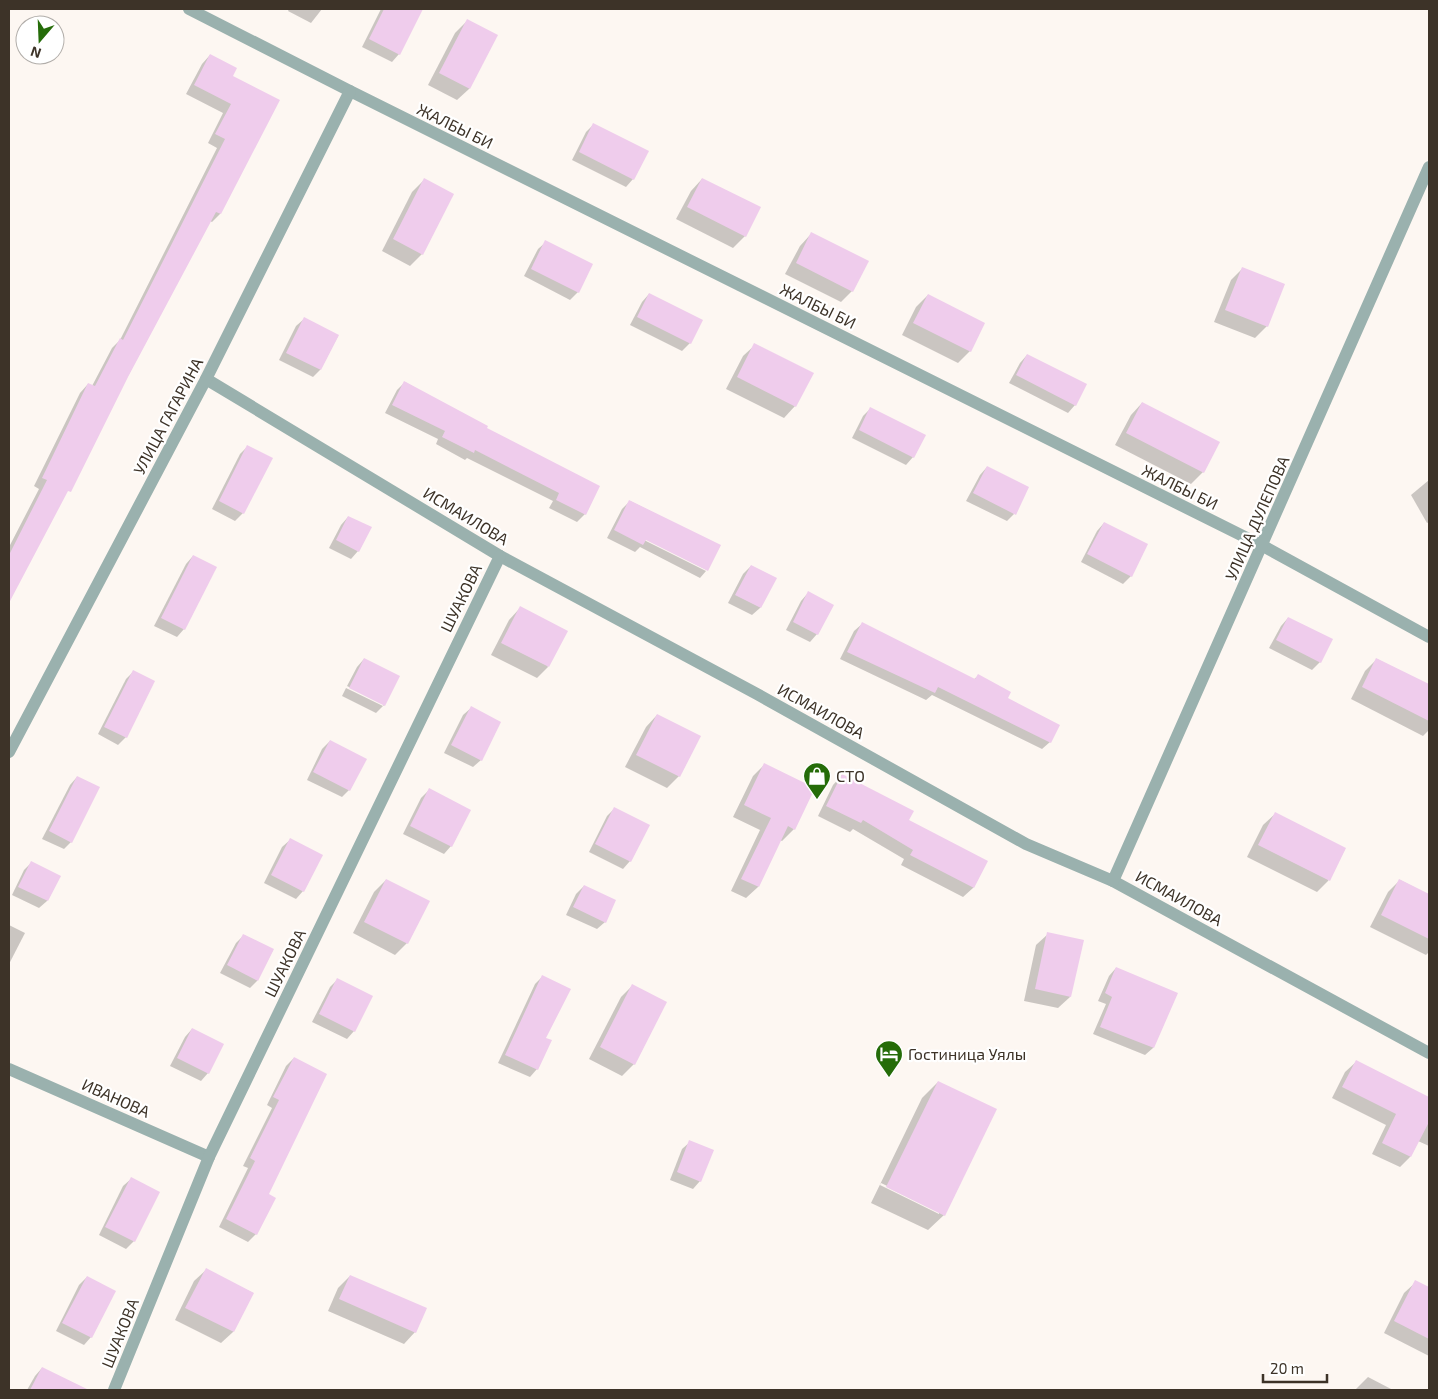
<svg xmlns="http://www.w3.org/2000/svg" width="1438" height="1399" font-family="'Exo 2',sans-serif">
	<rect width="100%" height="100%" fill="#fdf7f2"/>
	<!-- shadow -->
	<g fill="#0003" fill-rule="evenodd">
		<polygon points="289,9 322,9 311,23 288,11"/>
		<polygon points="381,9 421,10 399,54 392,62 362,47"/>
		<polygon points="467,21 496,35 469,89 457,100 428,85 455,33"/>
		<polygon points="210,55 231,77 278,101 220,214 212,222 210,221 9,600 9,547 39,489 34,486 80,393 88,384 92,386 112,348 120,340 217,148 208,143 223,113 186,94 202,64"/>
		<polygon points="593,125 633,179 626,187 572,160 586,132"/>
		<polygon points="702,179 745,236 733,248 676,219 691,191"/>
		<polygon points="424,180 422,254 410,266 382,251 412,192"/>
		<polygon points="811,234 852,291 841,302 785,274 800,246"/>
		<polygon points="546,242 578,292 570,300 524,276 538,249"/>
		<polygon points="1242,269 1267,326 1255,338 1214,322 1231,280"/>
		<polygon points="649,294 690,343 682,351 630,325 642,302"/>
		<polygon points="928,295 970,351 958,363 902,335 916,307"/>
		<polygon points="304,319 338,336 320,370 313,377 279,360 296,326"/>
		<polygon points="755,345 795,406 784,418 726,389 743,356"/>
		<polygon points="1027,355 1075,405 1068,413 1009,383 1020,363"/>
		<polygon points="405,382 485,428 585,514 577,522 549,508 553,501 467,458 465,460 436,444 438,439 385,413 397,390"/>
		<polygon points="1142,403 1203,472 1191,484 1115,445 1131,415"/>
		<polygon points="871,408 913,457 906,465 852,438 863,416"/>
		<polygon points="248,446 243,513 235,521 212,509 240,454"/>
		<polygon points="987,467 1014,514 1007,521 966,501 980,475"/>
		<polygon points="1429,480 1429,522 1427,523 1411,495"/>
		<polygon points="630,501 720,546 707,570 641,536 640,538 706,571 700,578 640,547 635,552 607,538 622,509"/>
		<polygon points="348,517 358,551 351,559 329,548 341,525"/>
		<polygon points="1104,523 1131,576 1123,584 1081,562 1097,531"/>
		<polygon points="193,556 184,629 177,637 154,626 186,564"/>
		<polygon points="751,566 775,578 760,608 752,615 728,603 743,574"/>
		<polygon points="808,593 817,634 810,642 786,630 801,601"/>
		<polygon points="520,608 548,667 537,678 491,655 509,620"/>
		<polygon points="1288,618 1320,662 1312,670 1269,648 1281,626"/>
		<polygon points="862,624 973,680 978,676 1006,699 1050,742 1042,749 932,695 926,700 840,659 854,631"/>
		<polygon points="364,659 384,705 383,706 383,704 347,686 357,667"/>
		<polygon points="1377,659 1429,686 1429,730 1423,736 1351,699 1365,671"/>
		<polygon points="133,672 126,737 118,745 98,734 126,679"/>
		<polygon points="346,688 383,706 376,713 342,696"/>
		<polygon points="471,708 481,760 473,767 444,753 463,715"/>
		<polygon points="657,715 679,776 667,788 625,767 646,727"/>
		<polygon points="330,741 349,790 342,797 307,780 322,749"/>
		<polygon points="764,765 794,829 782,841 780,840 758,887 746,898 731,891 760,830 733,817 753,776"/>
		<polygon points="842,775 907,821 986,862 973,888 963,897 901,865 904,859 853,829 850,832 818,816 833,785"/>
		<polygon points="77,777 71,842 64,849 42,839 70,785"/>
		<polygon points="429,790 451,846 444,854 403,834 421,798"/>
		<polygon points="614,809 630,861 623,869 589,852 607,816"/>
		<polygon points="1275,814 1345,849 1328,881 1317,892 1247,857 1263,825"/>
		<polygon points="290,840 303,891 296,899 264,883 282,847"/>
		<polygon points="31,863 59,877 47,901 39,908 12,895 24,870"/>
		<polygon points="386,880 407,943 395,955 353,933 374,892"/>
		<polygon points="1400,880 1429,895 1429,952 1426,955 1370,927 1388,892"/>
		<polygon points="584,886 605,922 597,929 566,915 576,894"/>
		<polygon points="9,925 25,933 9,964"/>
		<polygon points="1048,934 1070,997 1058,1008 1024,1001 1036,945"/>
		<polygon points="244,935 273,950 257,981 250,988 220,973 236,943"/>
		<polygon points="1116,968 1176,994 1153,1048 1145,1055 1093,1034 1106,1004 1098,1001 1109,976"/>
		<polygon points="542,977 545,1039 537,1069 530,1077 498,1063 535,984"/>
		<polygon points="338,979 354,1031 347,1039 312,1022 330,987"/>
		<polygon points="632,986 634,1064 622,1076 589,1059 621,997"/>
		<polygon points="192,1029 208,1073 201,1081 170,1066 185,1037"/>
		<polygon points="294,1058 267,1195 256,1234 248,1242 219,1227 248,1168 243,1166 272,1108 267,1105 286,1066"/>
		<polygon points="1356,1062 1429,1098 1429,1146 1418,1141 1410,1157 1400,1167 1372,1154 1386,1125 1332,1098 1345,1072"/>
		<path d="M938,1082l6,133 -16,15 -57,-27 51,-105zM881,1183l58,28v3l-59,-29z"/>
		<polygon points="690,1142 700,1181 693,1189 670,1180 682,1149"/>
		<polygon points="131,1179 134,1241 126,1249 99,1235 123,1186"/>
		<polygon points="206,1270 253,1293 233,1332 221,1343 175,1320 194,1281"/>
		<polygon points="350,1276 415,1332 404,1344 328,1311 338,1288"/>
		<polygon points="87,1277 91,1337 84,1345 56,1331 79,1285"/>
		<polygon points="1416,1282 1429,1289 1429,1356 1384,1333 1404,1293"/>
		<polygon points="42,1368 69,1382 65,1390 27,1390 35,1376"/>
		<polygon points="1368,1377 1393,1390 1355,1390"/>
	</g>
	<!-- building -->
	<g fill="#efccec">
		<polygon points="384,9 423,9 400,55 369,39"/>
		<polygon points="467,19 498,35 470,89 439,73"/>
		<polygon points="210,54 237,68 233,76 280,100 221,214 216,212 128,377 71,492 68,491 9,603 9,555 47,480 42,478 88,383 95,386 120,338 123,340 225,139 215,134 231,104 194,85"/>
		<polygon points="593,123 649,151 634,180 579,152"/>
		<polygon points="424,178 454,194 423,255 393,239"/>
		<polygon points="702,178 761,207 746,237 687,207"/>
		<polygon points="811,232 869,261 853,292 796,263"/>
		<polygon points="545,240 593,264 579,293 531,269"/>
		<polygon points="1242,267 1285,284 1268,327 1225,310"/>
		<polygon points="649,293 703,320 691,344 637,317"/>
		<polygon points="928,294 985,323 971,352 913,323"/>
		<polygon points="304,317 339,335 321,370 286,353"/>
		<polygon points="754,343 814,373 796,407 737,377"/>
		<polygon points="1027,354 1087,384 1076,406 1016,375"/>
		<polygon points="404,381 488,426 487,428 600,486 586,515 556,500 559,493 475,450 474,453 442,437 445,431 392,405"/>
		<polygon points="1142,402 1220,442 1204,473 1126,433"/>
		<polygon points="870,407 926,435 914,458 859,430"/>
		<polygon points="247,445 273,458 244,514 219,501"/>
		<polygon points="987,466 1029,487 1016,515 973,493"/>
		<polygon points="629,500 721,545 708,571 646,540 643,545 614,530"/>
		<polygon points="348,516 372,527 359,552 336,540"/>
		<polygon points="1104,522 1148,544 1132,577 1087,554"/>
		<polygon points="193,555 217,567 185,630 161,618"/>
		<polygon points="751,565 777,578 761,608 735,595"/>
		<polygon points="808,591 834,605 818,635 793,622"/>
		<polygon points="520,606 568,631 549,667 501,643"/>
		<polygon points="1288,617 1333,639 1321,663 1276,640"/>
		<polygon points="862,622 975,679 978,674 1011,692 1008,698 1060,725 1051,743 938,687 935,693 847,652"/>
		<polygon points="364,658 400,676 385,706 349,688"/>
		<polygon points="1376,658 1429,684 1429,721 1362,687"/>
		<polygon points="133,670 155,681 127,738 104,727"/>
		<polygon points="471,706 501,722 482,761 451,745"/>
		<polygon points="657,714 701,736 680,777 636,755"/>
		<polygon points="330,740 367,759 350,791 313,772"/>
		<polygon points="764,763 815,788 795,830 788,826 759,887 741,879 771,818 744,805"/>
		<polygon points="842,774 914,811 909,820 988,861 974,888 910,855 913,850 863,820 861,823 826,806"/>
		<polygon points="77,776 100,787 72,843 49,831"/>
		<polygon points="429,788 471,810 452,847 410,826"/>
		<polygon points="614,807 650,825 631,862 595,844"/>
		<polygon points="1275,812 1346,848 1330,881 1258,845"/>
		<polygon points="290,838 323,855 304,892 271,875"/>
		<polygon points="31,861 61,876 48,901 18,887"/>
		<polygon points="386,879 430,901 408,944 364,922"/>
		<polygon points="1399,879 1429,894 1429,939 1381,915"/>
		<polygon points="584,885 616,900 606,923 573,907"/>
		<polygon points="1047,932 1084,940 1071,997 1035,989"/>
		<polygon points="243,934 274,949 258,981 227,965"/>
		<polygon points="1116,967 1178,993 1154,1048 1100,1027 1112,997 1105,993"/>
		<polygon points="542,975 571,989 546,1038 552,1040 538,1070 505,1055"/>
		<polygon points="337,978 373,996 355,1032 319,1014"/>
		<polygon points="632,984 667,1002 635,1065 600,1047"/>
		<polygon points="192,1028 224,1044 209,1074 177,1058"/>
		<polygon points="294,1057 327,1074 269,1194 276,1198 257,1235 226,1219 255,1161 250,1158 279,1100 273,1097"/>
		<polygon points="1356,1060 1429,1097 1429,1122 1411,1157 1382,1143 1396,1114 1342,1087"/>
		<polygon points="938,1081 997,1109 945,1216 886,1187"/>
		<polygon points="689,1140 714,1150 701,1182 677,1172"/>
		<polygon points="131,1177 160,1192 135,1242 105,1227"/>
		<polygon points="206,1268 254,1293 234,1332 185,1308"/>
		<polygon points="350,1275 427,1308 416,1333 339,1299"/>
		<polygon points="87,1276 116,1291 92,1338 62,1323"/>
		<polygon points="1415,1280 1429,1287 1429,1339 1394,1321"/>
		<polygon points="42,1367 89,1390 30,1390"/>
	</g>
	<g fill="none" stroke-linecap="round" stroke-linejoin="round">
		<!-- minor -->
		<g stroke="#9ab1ae" stroke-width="12">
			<polyline points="189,9 350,91 1263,546 1429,637"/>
			<polyline points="206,379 500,556 757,694 1026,844 1113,881 1429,1053"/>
			<polyline points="9,752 206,379 350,91"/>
			<polyline points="1113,881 1429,167"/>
			<polyline points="9,1069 209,1157"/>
			<polyline points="114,1390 209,1157 500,556"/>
		</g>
	</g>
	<!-- icons -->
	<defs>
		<g id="shop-pin" transform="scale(1.4375)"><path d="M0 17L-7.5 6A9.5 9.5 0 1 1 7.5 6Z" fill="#256c09" stroke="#fff"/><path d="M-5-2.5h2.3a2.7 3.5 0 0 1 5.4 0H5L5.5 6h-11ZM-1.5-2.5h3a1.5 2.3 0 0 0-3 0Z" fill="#fff"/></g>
		<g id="hotel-pin" transform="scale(1.4375)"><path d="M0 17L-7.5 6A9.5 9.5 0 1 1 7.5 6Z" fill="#256c09" stroke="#fff"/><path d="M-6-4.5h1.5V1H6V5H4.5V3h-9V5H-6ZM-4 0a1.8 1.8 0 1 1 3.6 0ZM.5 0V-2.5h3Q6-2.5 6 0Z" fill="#fff"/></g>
	</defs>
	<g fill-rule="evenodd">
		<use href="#shop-pin" x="817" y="776"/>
		<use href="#hotel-pin" x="889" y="1054"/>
	</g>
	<g text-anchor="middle" stroke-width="4.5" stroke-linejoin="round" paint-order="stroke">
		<!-- street labels -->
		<g font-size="16" fill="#3d3328" stroke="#fff">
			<text transform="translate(455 126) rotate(26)" y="6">ЖАЛБЫ БИ</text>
			<text transform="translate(818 306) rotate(26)" y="6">ЖАЛБЫ БИ</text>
			<text transform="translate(168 416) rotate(-62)" y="6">УЛИЦА ГАГАРИНА</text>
			<text transform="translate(1180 487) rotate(26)" y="6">ЖАЛБЫ БИ</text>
			<text transform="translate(466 516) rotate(31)" y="6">ИСМАИЛОВА</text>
			<text transform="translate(1257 518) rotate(-66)" y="6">УЛИЦА ДУЛЕПОВА</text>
			<text transform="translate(461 598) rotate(-64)" y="6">ШУАКОВА</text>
			<text transform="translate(821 711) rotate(29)" y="6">ИСМАИЛОВА</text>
			<text transform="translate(1179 898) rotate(29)" y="6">ИСМАИЛОВА</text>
			<text transform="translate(285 963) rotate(-64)" y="6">ШУАКОВА</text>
			<text transform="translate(116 1098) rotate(24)" y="6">ИВАНОВА</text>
			<text transform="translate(120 1333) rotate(-68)" y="6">ШУАКОВА</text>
		</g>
		<!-- poi labels -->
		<g font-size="16" fill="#3d3328" stroke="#fff" text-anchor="start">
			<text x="836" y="782">СТО</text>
			<text x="908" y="1060">Гостиница Уялы</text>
		</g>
	</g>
	<!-- border -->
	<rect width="1438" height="1399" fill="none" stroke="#3d3328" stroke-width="20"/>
	<!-- north arrow -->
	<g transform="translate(40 40) rotate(199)"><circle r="24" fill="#ffffff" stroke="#b1ada9"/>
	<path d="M0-4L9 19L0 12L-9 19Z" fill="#256c09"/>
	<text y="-8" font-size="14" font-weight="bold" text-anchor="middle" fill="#3d3328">N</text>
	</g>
	<!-- scale -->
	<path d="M1263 1374v8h64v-8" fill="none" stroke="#3d3328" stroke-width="2.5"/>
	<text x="1270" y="1374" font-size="15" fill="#3d3328" stroke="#ffffff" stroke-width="4" paint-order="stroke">20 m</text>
</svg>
